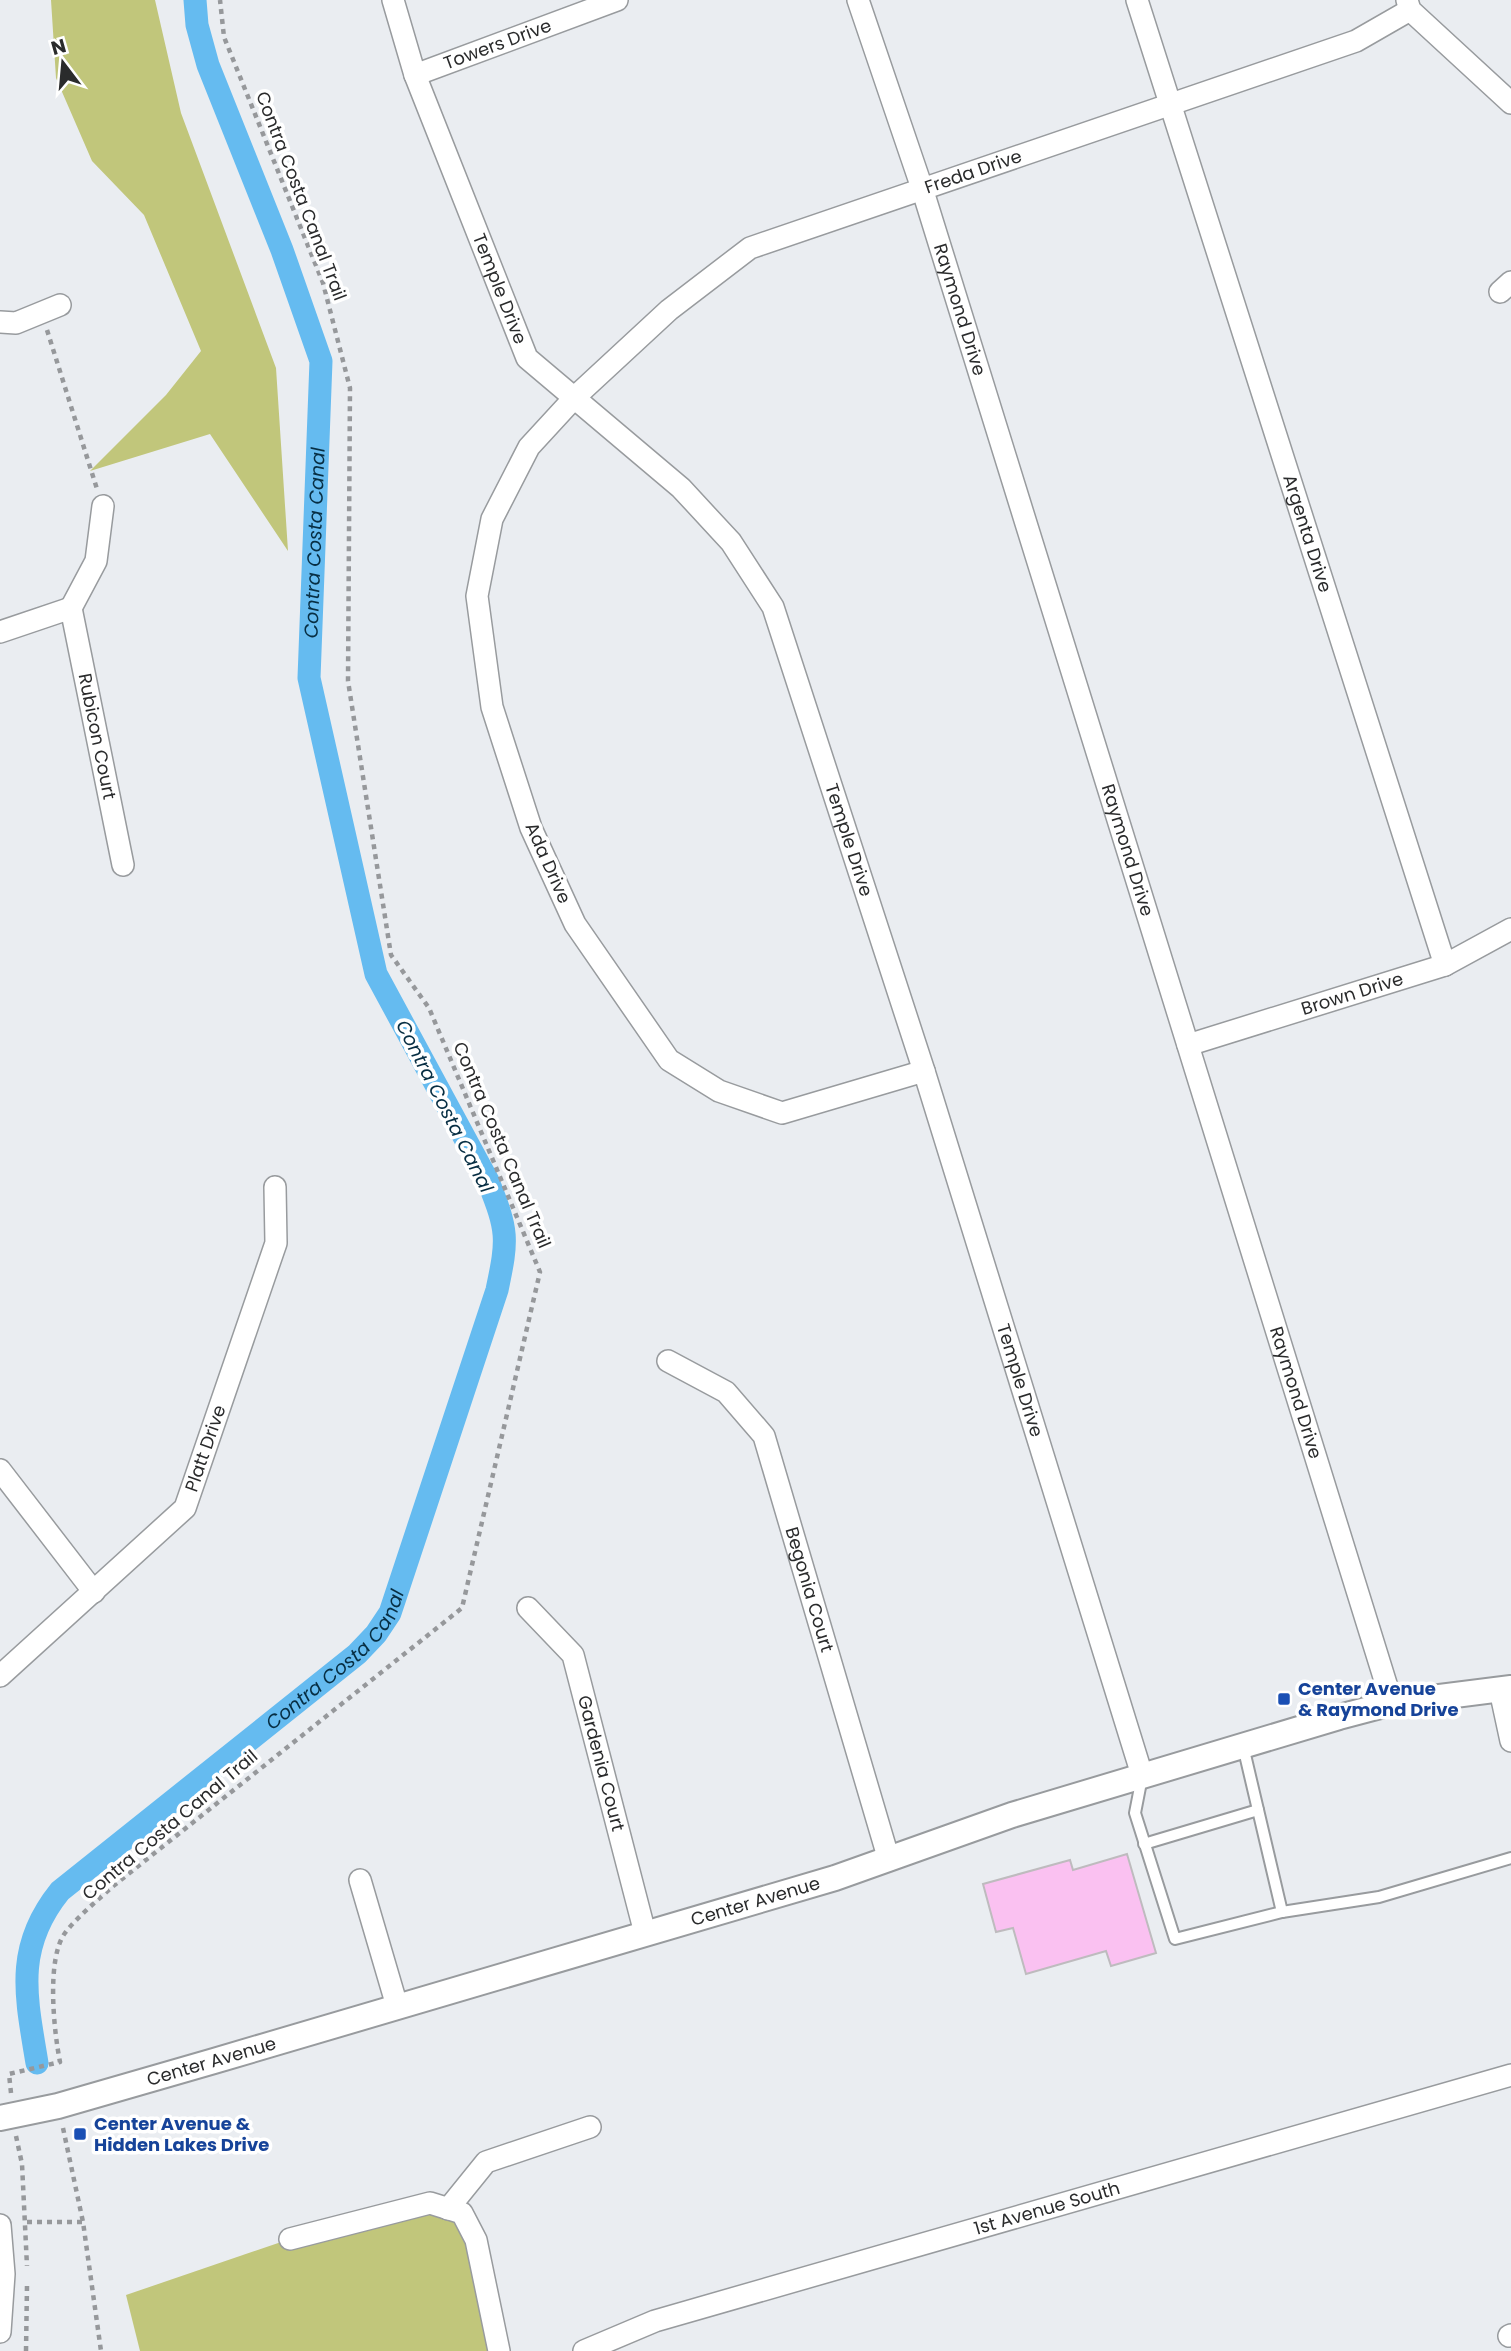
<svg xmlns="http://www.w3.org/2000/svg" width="1511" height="2351" font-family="Poppins,sans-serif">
	<rect width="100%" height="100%" fill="#eaedf1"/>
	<!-- green -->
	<g fill="#c1c67b">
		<polygon points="51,0 155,0 181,113 276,368 288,551 210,434 90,471 166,395 201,351 144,215 92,161 56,78"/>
		<polygon points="462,2213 499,2351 140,2351 126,2295 290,2239 378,2214"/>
	</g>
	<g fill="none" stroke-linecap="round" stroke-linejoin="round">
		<!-- canal -->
		<path stroke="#65bbf0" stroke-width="23" id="s1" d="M37,2063c-11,-67 -23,-115 23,-172l297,-237 19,-20 14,-21 107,-323c11,-52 11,-59 -9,-109l-112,-207 -67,-296 12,-317 -39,-111 -74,-185 -11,-40 -2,-25"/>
	</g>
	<!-- building -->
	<polygon fill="#fac1f1" stroke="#bebbbe" stroke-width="2" points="1127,1854 1156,1953 1111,1966 1106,1951 1026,1974 1013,1928 996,1932 983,1884 1070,1860 1073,1870"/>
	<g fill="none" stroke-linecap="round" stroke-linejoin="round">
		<!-- service casing -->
		<g stroke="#989b9e" stroke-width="14">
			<g id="service">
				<polyline points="1243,1746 1282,1912"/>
				<polyline points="1142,1777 1135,1813 1175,1939 1282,1912 1379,1897 1511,1858"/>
				<polyline points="1144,1844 1258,1810"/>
			</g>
		</g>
		<!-- minor casing -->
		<g stroke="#989b9e" stroke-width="24">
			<g id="minor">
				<path id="s2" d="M393,0l22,75 112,283 154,130 50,54 42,65 151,464 218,704"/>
				<path id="s3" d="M858,0l64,188 470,1515"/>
				<path id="s4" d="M1137,0l308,965"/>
				<polyline points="1407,0 1410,10 1511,103"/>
				<path id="s5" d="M415,75l202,-75"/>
				<polyline points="1500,292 1511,282"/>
				<polyline points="0,322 16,323 60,305"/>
				<path id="s6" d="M71,608l52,257"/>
				<polyline points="71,608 96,561 103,506"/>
				<polyline points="0,632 71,608"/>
				<path id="s7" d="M1188,1045l257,-80 66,-36"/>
				<path id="s8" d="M924,1071l-142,42 -63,-22 -50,-31 -94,-136 -44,-96 -39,-121 -15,-111 15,-77 37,-72 46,-50 94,-87 81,-62 606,-207 54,-31"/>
				<path id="s9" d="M668,1361l58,31 38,44 125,424"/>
				<polyline points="0,1470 94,1592"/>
				<path id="s10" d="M528,1608l45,47 72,278"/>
				<path id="s11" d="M0,1676l185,-168 91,-265 -1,-56"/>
				<polyline points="1500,1690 1511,1741"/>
				<polyline points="360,1880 397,2006"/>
				<polyline points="448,2209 486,2162 590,2127"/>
				<polyline points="0,2225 4,2274 0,2332"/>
				<polyline points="290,2239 430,2203 462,2213 476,2240 499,2351"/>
				<polyline points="1509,2336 1511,2335"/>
				<path id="s12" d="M584,2351l71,-30 856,-246"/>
			</g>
		</g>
		<!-- tertiary casing -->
		<g stroke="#989b9e" stroke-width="28">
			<g id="tertiary">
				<path id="s13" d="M0,2118l58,-12 156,-45 621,-183 177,-63 327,-98 53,-14 119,-15"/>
			</g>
		</g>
		<!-- path -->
		<g stroke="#96989b" stroke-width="4.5" stroke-dasharray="5 5" stroke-linecap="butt">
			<polyline points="47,330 97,489"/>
			<path d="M11,2093l-2,-19 51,-12c-6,-30 -14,-103 5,-129 13,-17 32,-32 47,-46l350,-279 78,-336 -111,-264 -38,-53 -43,-274 2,-293 -27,-105 -99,-246 -4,-37"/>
			<polyline points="63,2128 83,2222 101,2351"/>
			<polyline points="16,2136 22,2164 27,2266"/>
			<polyline points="27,2222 83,2222"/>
			<polyline points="26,2351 27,2285"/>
		</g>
		<!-- service -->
		<use href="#service" stroke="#fff" stroke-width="10"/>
		<!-- minor -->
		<use href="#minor" stroke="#fff" stroke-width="21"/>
		<!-- tertiary -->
		<use href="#tertiary" stroke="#fff" stroke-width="24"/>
	</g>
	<!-- markers -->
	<g fill="#1a4fb4" stroke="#fff" stroke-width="2.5">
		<rect x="1277" y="1692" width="14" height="14" rx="3.5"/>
		<rect x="73" y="2127" width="14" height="14" rx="3.5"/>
	</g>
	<g text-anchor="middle" stroke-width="7" stroke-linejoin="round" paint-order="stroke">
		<!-- street labels -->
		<g font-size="18" fill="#2a2b2c" stroke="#fff">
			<text dy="6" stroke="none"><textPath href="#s5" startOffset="88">Towers Drive</textPath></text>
			<text dy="6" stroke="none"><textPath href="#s8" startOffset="1477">Freda Drive</textPath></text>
			<text transform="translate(301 196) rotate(69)" y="6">Contra Costa Canal Trail</text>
			<text dy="6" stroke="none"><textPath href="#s2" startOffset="308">Temple Drive</textPath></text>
			<text dy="6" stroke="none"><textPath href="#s3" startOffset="326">Raymond Drive</textPath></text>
			<text dy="6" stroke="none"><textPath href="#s4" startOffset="560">Argenta Drive</textPath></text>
			<text dy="6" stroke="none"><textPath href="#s6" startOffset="131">Rubicon Court</textPath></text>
			<text dy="6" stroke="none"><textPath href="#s2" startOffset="980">Temple Drive</textPath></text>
			<text dy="6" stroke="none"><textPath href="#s3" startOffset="892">Raymond Drive</textPath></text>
			<text transform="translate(548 863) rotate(66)" y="6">Ada Drive</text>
			<text dy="6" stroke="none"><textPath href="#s7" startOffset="172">Brown Drive</textPath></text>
			<text transform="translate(502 1145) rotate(67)" y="6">Contra Costa Canal Trail</text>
			<text dy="6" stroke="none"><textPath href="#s2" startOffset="1547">Temple Drive</textPath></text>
			<text dy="6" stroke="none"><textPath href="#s3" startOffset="1460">Raymond Drive</textPath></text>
			<text dy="6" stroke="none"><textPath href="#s11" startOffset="313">Platt Drive</textPath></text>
			<text dy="6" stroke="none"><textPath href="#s9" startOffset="284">Begonia Court</textPath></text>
			<text dy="6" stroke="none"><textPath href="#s10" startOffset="177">Gardenia Court</textPath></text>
			<text transform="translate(170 1825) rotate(-40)" y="6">Contra Costa Canal Trail</text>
			<text dy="6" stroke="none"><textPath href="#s13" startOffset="786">Center Avenue</textPath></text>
			<text dy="6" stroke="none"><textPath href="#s13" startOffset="219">Center Avenue</textPath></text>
			<text dy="6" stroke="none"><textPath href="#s12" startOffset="485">1st Avenue South</textPath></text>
		</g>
		<!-- transit labels -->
		<g font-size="18" font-weight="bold" fill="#164399" stroke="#fff" text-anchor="start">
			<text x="1298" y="1695">Center Avenue<tspan x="1298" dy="21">&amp; Raymond Drive</tspan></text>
			<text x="94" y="2130">Center Avenue &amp;<tspan x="94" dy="21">Hidden Lakes Drive</tspan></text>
		</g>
		<!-- water labels -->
		<g font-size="19" font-style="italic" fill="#072e43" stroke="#fff">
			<text dy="7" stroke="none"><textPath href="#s1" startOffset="1740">Contra Costa Canal</textPath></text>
			<text transform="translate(445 1106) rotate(63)" y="7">Contra Costa Canal</text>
			<text dy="7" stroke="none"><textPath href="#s1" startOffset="542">Contra Costa Canal</textPath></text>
		</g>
	</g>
	<!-- north arrow -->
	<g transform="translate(63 63) rotate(344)" stroke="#ffffff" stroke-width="5" paint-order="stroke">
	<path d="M0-5L12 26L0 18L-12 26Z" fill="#2a2b2c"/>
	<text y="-10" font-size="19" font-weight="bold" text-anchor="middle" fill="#2a2b2c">N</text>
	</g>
</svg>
